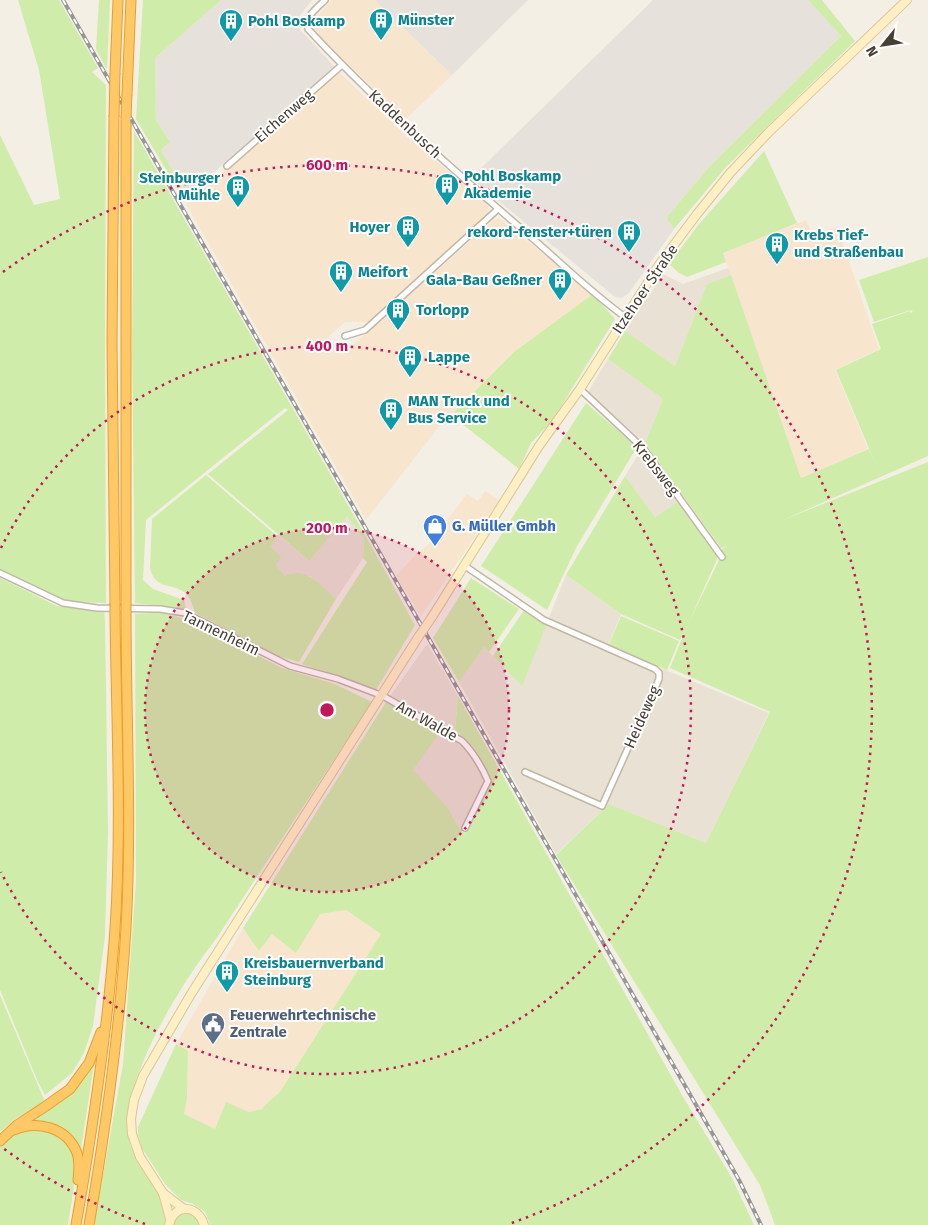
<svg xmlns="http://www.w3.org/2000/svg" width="928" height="1225" font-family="'Fira Sans',sans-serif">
	<rect width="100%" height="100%" fill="#f4efe5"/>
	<!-- residential -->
	<g fill="#e9e1d3">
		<polygon points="728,268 731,275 707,284 675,366 625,331 663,274 683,284"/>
		<polygon points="608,359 663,399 645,443 588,392"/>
		<polygon points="641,450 678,502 655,517 625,476"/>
		<polygon points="347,515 364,538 363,558 336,599 310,576 285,576 276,565 271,547 277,534 309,561"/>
		<polygon points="566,575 621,614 608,646 769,713 706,843 609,804 556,854 459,682 484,647 522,685"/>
		<polygon points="427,644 458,696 455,729 474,748 491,780 465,835 456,823 449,809 412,770 437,734 386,702"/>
	</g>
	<!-- commercial -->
	<g fill="#f8e5ce">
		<polygon points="332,0 375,0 452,75 406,119 317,35 313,29 314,20"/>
		<polygon points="339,72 407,137 488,204 489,208 488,214 369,322 345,322 328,337 342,355 495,219 500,219 593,294 514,352 438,428 366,520 186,204"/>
		<polygon points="806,220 813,235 837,227 879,349 835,370 868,449 801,478 723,253"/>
		<polygon points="485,491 500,500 421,616 396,576 419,551 427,546 467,494 478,501"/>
		<polygon points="346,910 381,934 280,1092 266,1104 262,1109 249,1112 215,1130 184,1114 187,1099 188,1052 176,1044 243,928 259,951 272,934 320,914"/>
	</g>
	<!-- industrial -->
	<g fill="#e6e1da">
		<polygon points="221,0 312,0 294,23 335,67 223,164 188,197 161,150 170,142 156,120 155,58"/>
		<polygon points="375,0 528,0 452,75"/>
		<polygon points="653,0 808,0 841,36 709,167 666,218 674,229 629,293 622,298 615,297 471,178"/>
	</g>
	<!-- green -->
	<g fill="#d0ecaa">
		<polygon points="18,0 59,0 98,68 92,72 106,85 105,344 106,603 70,602 57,598 0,571 0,135 34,205 60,199 39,70"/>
		<polygon points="99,0 110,0 107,70 96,49"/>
		<polygon points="143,0 221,0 155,58 156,120 170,142 161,150 188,197 184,200 136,119"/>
		<polygon points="808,0 822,0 855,41 726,167 674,229 666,218 709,167 841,36"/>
		<polygon points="134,131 368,540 415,625 376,690 302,664 367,562 363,558 364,538 347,516 309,561 208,474 288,410 285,408 146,520 143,580 153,589 184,600 186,609 135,603 132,346"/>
		<polygon points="764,151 797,223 723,253 726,262 687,277 679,273 669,264 699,224"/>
		<polygon points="928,257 928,456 783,520 928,462 928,1225 775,1225 760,1185 556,855 609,804 706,843 770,712 670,668 684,633 680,640 621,614 566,575 625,476 655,517 678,502 718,557 689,622 719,560 722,549 727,546 721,548 645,443 663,399 608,359 625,331 675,366 707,284 731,275 801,478 869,449 876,465 836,370 881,349 872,324 910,311 911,313 913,312 911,310 874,322 859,280"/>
		<polygon points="593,294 615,319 552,421 531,443 519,469 451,415 514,352"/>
		<polygon points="586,403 637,447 577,546 547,610 481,566"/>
		<path d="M206,475l71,61 -6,11 10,10 -5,8 9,11c20,-11 37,10 51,23l-37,63 -21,-6 -83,-43c-9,-41 -38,-14 -45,-45l2,-49z"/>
		<polygon points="0,578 57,606 104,611 105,620 108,832 105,936 93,1026 84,1053 72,1073 45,1095 38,1082 0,990"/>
		<polygon points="471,578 519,609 489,652 484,647 459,682 433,638"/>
		<polygon points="524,610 547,624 522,686 493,656"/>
		<path d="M161,612l30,9 91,47 53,16 37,18 -156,237c-34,43 -104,153 -85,208 9,26 40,49 35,78h-72l29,-161 13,-184 -1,-266z"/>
		<polygon points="621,616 679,641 667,670 609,645"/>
		<polygon points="458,696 682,1095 732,1178 754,1225 210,1225 205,1212 193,1204 181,1200 165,1184 142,1148 138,1135 138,1127 176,1044 188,1051 187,1099 184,1114 215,1129 226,1102 249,1112 262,1109 266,1104 280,1092 381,934 346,910 320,914 296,953 272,934 259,951 243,928 386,702 438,735 413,770 449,809 456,823 465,835 491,780 474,748 455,729"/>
		<polygon points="0,995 45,1102 16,1118 0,1132"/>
		<path d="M95,1058l-15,97c-18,-27 -22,-35 -57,-31l23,-15z"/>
		<path d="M43,1128c12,5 24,12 30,23 7,14 -3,58 -5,74h-68v-80c15,-14 23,-15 43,-17z"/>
		<path d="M183,1213c9,-1 15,3 16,12h-26l6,-10z"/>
	</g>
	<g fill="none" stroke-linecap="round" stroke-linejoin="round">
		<!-- street casing -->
		<g stroke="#c1b7a7" stroke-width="8">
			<g id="street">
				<path d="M325,0c-8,8 -21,17 -17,29 67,72 141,137 216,202 33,28 65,60 101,86"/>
				<polyline points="227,166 342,65"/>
				<polyline points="345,336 365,330 498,209"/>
				<polyline points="580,389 644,449 722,557"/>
				<polyline points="465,566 544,620 655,669 659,673 659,679 602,806 525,772"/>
				<path d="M0,573l63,30 34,5 63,1 25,4 105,53 48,13 45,17 79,45c12,12 19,24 26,40l-23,47"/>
			</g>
		</g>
		<!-- secondary casing -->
		<g stroke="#dcc693" stroke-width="10">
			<g id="secondary">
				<polyline points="432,617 539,446 580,389 659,265 697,214 731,172 768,133 907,0"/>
				<polyline points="163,1193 184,1209"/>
				<polyline points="170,1219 163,1193 140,1157 132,1134 131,1119 134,1100 143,1076 191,994 419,636"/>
				<path d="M169,1225c5,-22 29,-21 35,0"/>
			</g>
		</g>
		<!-- highway casing -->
		<g stroke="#eb9e29" stroke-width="11">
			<g id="highway">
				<polyline points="115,73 118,0"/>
				<polyline points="127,94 131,0"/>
				<polyline points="114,117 112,343 115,603"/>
				<polyline points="126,118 126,603"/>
				<path d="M14,1130c23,-10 53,-3 63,23 3,8 2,18 1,27"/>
				<polyline points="0,1141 17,1125 46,1106 70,1089 89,1063 101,1032"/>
				<path d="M76,1225c17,-98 32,-197 39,-296 7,-106 1,-213 0,-318"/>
				<path d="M89,1225c17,-98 31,-197 37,-297 6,-105 0,-211 0,-317"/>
			</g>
		</g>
		<!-- street -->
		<use href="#street" stroke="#fff" stroke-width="5"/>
		<!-- secondary -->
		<use href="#secondary" stroke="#ffefc5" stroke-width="8"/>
		<!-- highway -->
		<use href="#highway" stroke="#ffc866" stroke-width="9"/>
		<!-- rail casing -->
		<g stroke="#969696" stroke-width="4">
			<polyline id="rail" points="63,0 739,1180 761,1225"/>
		</g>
		<!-- rail -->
		<use href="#rail" stroke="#fff" stroke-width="2" stroke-dasharray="5.5" stroke-linecap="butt"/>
		<!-- secondary-bridge casing -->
		<g stroke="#dcc693" stroke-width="10" stroke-linecap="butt">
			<polyline id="secondary-bridge" points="419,636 432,617"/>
		</g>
		<!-- highway-bridge casing -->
		<g stroke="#eb9e29" stroke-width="11" stroke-linecap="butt">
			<g id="highway-bridge">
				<polyline points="114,117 115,73"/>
				<polyline points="126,118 127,94"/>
				<polyline points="115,603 115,611"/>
				<polyline points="126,603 126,611"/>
			</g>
		</g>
		<!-- secondary-bridge -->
		<use href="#secondary-bridge" stroke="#ffefc5" stroke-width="8"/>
		<!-- highway-bridge -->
		<use href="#highway-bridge" stroke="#ffc866" stroke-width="9"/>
	</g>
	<!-- distance rings -->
	<circle cx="327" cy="710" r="182" fill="#c2185b" fill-opacity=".12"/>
	<g fill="none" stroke="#c2185b" stroke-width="2.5" stroke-dasharray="2.5 5">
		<circle cx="327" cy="710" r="182"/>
		<path d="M1 548A364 364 0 1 1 1 872"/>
		<path d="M145 1224A545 545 0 0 1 3 1148M3 272A545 545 0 1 1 509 1224"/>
	</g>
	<!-- icons -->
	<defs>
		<g id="building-pin" transform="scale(1.25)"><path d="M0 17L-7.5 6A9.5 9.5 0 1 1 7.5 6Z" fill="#0f9aa8" stroke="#fff"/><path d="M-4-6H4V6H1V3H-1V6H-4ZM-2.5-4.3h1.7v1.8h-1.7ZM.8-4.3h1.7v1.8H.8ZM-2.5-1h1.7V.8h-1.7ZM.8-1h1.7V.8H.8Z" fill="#fff"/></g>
		<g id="shop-pin" transform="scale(1.25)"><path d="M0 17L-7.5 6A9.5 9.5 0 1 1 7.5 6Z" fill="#3f7fe0" stroke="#fff"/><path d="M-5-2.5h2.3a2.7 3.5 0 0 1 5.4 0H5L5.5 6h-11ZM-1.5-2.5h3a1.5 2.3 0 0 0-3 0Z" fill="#fff"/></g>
		<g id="civic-pin" transform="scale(1.25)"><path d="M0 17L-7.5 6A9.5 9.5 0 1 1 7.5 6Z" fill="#5c6f8a" stroke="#fff"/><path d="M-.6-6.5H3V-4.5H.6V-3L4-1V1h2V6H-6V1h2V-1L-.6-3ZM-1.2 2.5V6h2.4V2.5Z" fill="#fff"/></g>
	</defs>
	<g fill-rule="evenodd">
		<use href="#building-pin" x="381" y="20"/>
		<use href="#building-pin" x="231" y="21"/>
		<use href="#building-pin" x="447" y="185"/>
		<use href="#building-pin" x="238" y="187"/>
		<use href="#building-pin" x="408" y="227"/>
		<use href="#building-pin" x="629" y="232"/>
		<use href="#building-pin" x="777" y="244"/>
		<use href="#building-pin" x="341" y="272"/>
		<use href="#building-pin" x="560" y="280"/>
		<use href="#building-pin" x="398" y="310"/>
		<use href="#building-pin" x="410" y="357"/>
		<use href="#building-pin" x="391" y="410"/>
		<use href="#shop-pin" x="435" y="526"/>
		<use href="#building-pin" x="227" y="972"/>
		<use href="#civic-pin" x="213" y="1024"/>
	</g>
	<g text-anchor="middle" stroke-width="4" stroke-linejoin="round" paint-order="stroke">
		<!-- culture labels -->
		<g font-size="15" font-weight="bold" fill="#0d838f" stroke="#fff" text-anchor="start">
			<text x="398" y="25">Münster</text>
			<text x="248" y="26">Pohl Boskamp</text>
			<text x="464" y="181">Pohl Boskamp<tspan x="464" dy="17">Akademie</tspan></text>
			<text x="220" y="183" text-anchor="end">Steinburger<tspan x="220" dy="17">Mühle</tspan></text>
			<text x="390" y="232" text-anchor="end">Hoyer</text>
			<text x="612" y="237" text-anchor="end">rekord-fenster+türen</text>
			<text x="794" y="240">Krebs Tief-<tspan x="794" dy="17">und Straßenbau</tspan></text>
			<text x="358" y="277">Meifort</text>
			<text x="542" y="285" text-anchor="end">Gala-Bau Geßner</text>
			<text x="416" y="315">Torlopp</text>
			<text x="428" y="362">Lappe</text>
			<text x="408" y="406">MAN Truck und<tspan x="408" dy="17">Bus Service</tspan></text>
			<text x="244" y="968">Kreisbauernverband<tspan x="244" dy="17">Steinburg</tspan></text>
		</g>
		<!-- street labels -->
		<g font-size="15" fill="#473f34" stroke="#fff">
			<text transform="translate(284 116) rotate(-41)" y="5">Eichenweg</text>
			<text transform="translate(405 124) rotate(43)" y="5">Kaddenbusch</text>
			<text transform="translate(645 289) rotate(-56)" y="5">Itzehoer Straße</text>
			<text transform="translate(656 468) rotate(52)" y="5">Krebsweg</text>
			<text transform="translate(221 633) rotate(26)" y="5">Tannenheim</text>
			<text transform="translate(642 717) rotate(-66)" y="5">Heideweg</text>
			<text transform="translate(427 721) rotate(29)" y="5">Am Walde</text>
		</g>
		<!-- shop labels -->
		<g font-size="15" font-weight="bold" fill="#366cbe" stroke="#fff" text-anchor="start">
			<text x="452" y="531">G. Müller Gmbh</text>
		</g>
		<!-- service labels -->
		<g font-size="15" font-weight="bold" fill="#4e5e75" stroke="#fff" text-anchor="start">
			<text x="230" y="1020">Feuerwehrtechnische<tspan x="230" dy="17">Zentrale</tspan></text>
		</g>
	</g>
	<circle cx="327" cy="710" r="8" fill="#c2185b" stroke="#fff" stroke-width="2.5"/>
	<g font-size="15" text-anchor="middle" font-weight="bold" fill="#c2185b" stroke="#fff" stroke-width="4" stroke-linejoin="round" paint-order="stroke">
		<text x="327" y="170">600 m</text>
		<text x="327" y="351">400 m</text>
		<text x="327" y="533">200 m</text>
	</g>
	<!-- north arrow -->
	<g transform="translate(883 45) rotate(240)" stroke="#ffffff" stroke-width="4" paint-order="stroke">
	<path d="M0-4L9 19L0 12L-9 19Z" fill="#473f34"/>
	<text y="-8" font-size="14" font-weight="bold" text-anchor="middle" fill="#473f34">N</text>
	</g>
</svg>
